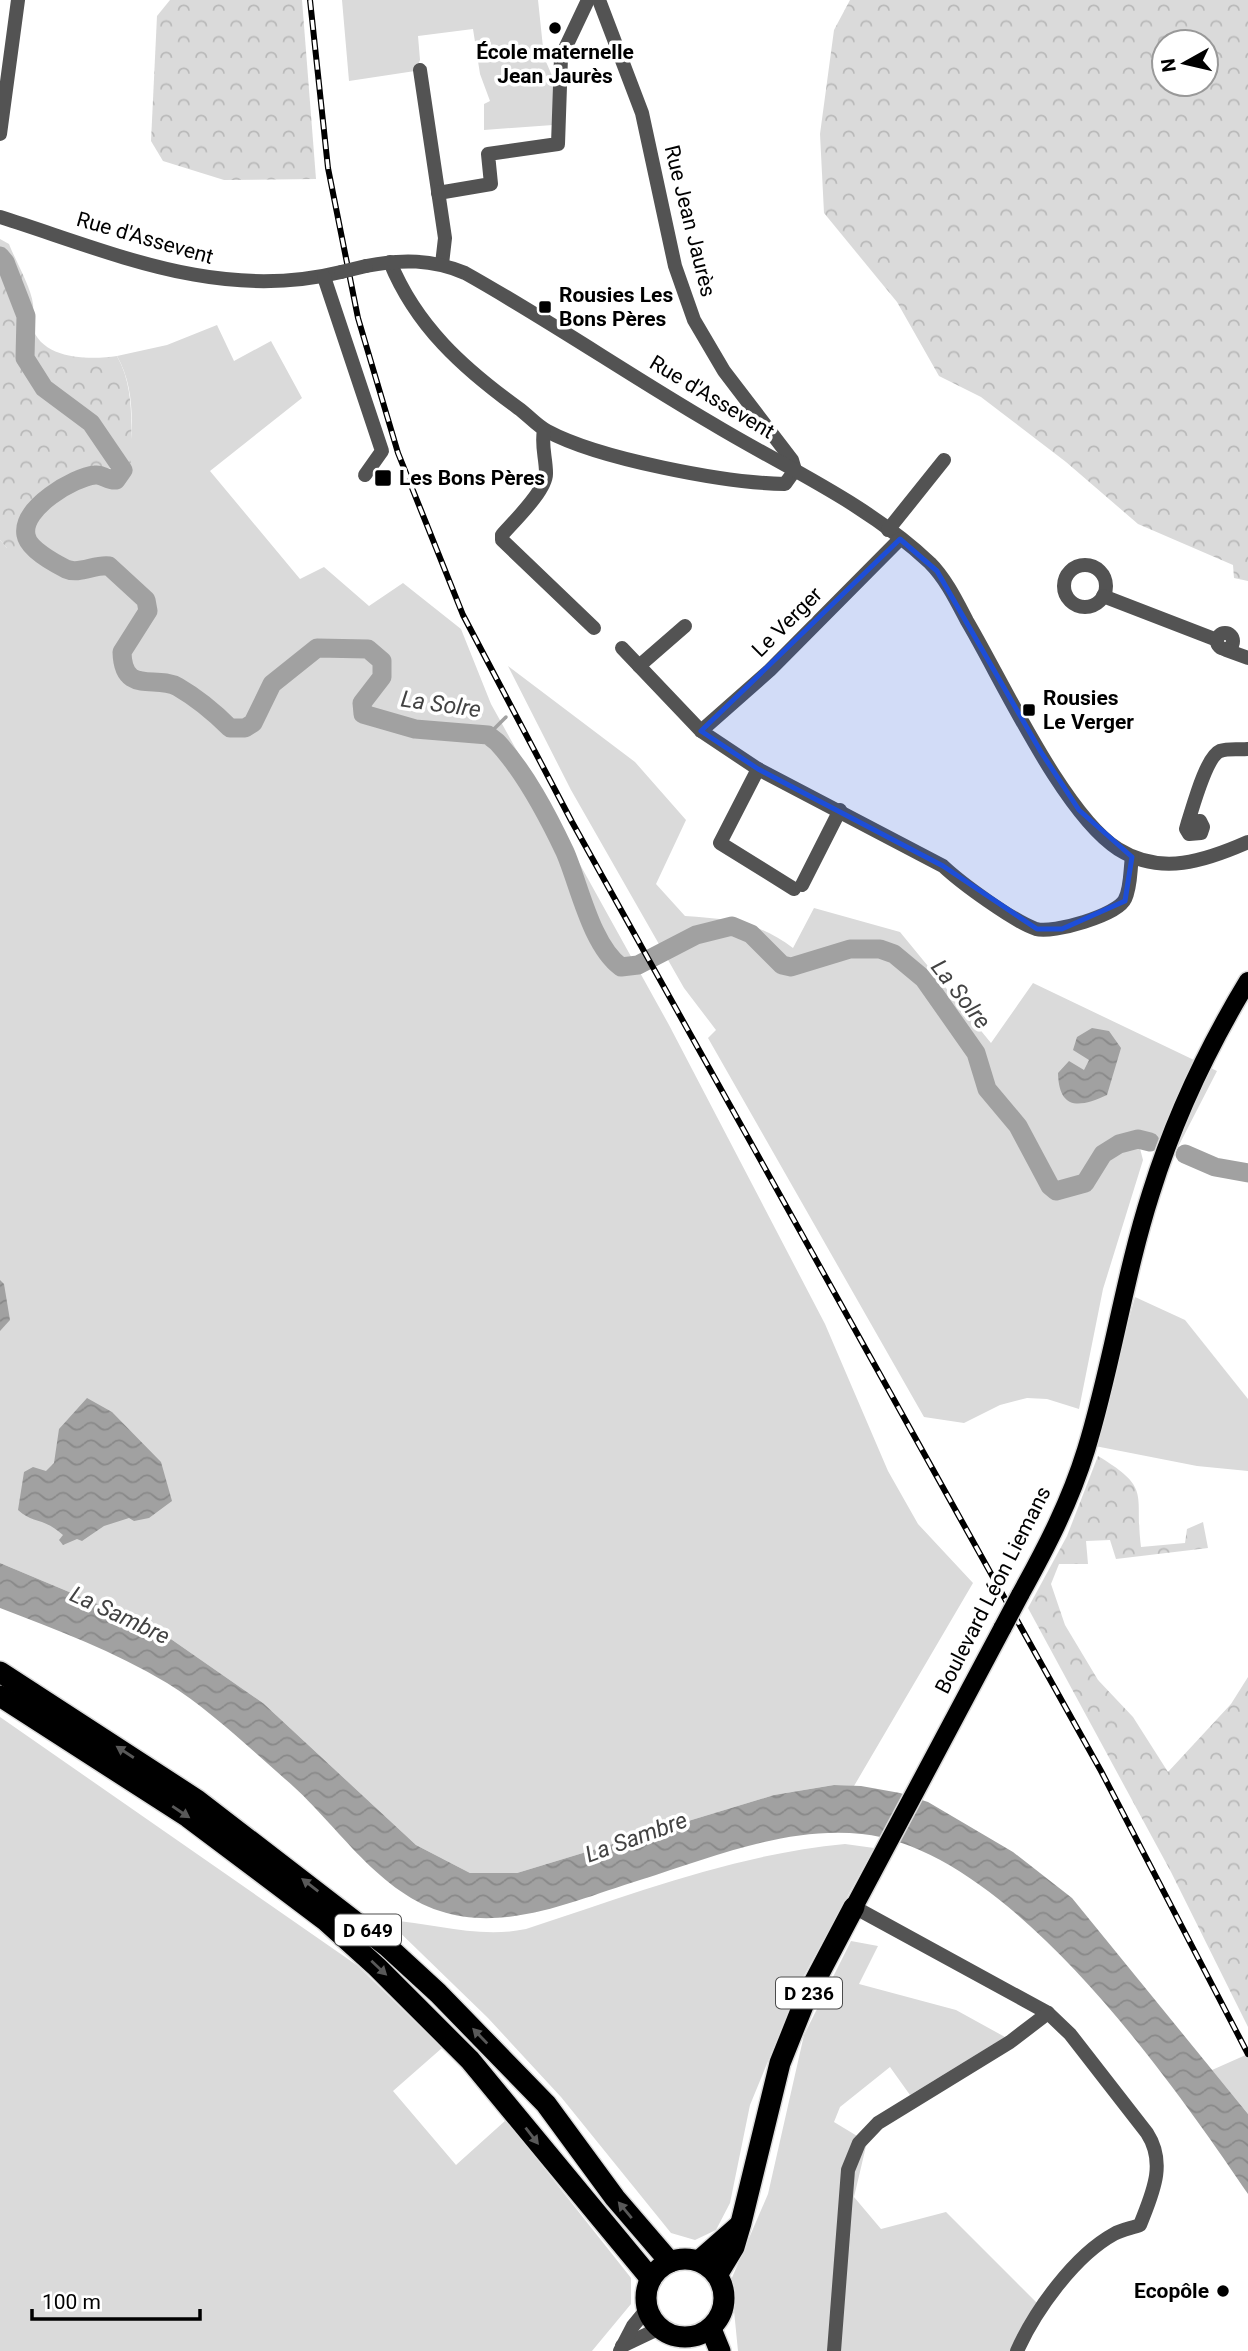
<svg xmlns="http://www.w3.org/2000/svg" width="1248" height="2351" font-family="Roboto,sans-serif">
	<defs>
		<pattern id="forest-crowns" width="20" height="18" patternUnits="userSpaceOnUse" patternTransform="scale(1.75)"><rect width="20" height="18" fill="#dadada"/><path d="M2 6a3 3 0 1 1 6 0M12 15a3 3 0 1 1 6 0" fill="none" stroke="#b9b9b9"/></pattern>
		<pattern id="water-waves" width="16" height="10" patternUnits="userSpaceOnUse" patternTransform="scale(1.75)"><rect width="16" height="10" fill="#a1a1a1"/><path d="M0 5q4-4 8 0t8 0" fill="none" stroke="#898989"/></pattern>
	</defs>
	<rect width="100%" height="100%" fill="#fff"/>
	<!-- green -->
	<g fill="#dadada">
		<polygon points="342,0 538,0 544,57 556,85 553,125 484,130 484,104 490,101 480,74 473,29 418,36 420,60 415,71 349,81"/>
		<path d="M217,325l17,36 37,-20 31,57 -92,73 90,108 24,-12 45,39 34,-23 58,46 30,75 178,321 156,299 63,147 30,53 55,59 -119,203 -20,-1 -60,10 -257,78h-47l-54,-28 -153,-142 -108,-75 -155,-65v-1023l7,8c20,-15 12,-17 25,-34 22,-33 58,-46 96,-46 5,-37 8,-79 -11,-112l50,-11z"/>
		<path d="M508,666l127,96 51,58 -30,64 29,32c43,3 72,5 108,32l21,-40 86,24 91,111 42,-60 184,88 -39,76 -42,-14 7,27 -40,129 -24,120 -32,-10 -20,-1 -27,7 -36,18 -40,-6 -216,-379 8,-8 -32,-42 -113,-198z"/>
		<polygon points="1135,1297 1185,1320 1248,1399 1248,1471 1197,1466 1095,1446"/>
		<polygon points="0,1717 358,1966 442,2048 393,2091 456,2165 506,2120 631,2278 631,2304 592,2351 0,2351"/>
		<path d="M845,1844l29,4 -73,133 -51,124 -20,98 -14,27 -21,10 -24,-7 -110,-136 -73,-79 -101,-98c48,3 91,19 139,9 104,-34 210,-75 319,-85z"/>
		<polygon points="851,1941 878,1946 859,1984 956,2010 1005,2037 910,2095 890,2067 840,2107 834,2122 867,2142 854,2197 881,2229 946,2212 1038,2304 1010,2351 738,2351 731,2280 768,2194 804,2035"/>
		<polygon points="1248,2054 1248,2114 1212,2070"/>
	</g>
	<!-- forest -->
	<g fill="url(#forest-crowns)" fill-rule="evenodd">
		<polygon points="170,0 302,0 316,179 224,180 163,161 151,141 157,16"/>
		<path d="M850,0h398v581l-14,-3 -1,-13 -95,-41 -72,-62 -85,-65 -42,-21 -42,-74 -73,-89 -4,-79 14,-104zM1164,42h42v42h-42z"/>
		<path d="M0,239l9,5c6,16 22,43 24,60 1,7 -2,15 -1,22 9,34 58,34 85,30 18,32 14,70 14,107l-3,6c-11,-1 -22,-1 -33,1 -27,7 -81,40 -69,73l-5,9 -14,-4 -7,-8z"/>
		<path d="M1098,1456c55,33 36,38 43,91l44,-4 2,-14 16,-7 5,26 -92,11 -6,-19 -24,1 2,23h-29l-8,20 14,41 33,55 35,37 35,55 63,-68 17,-27v350l-77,-155 -143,-264 39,-72z"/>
	</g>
	<!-- water -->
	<g fill="url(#water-waves)">
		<path d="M1092,1028l17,3 12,17 -14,47c-28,13 -48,15 -49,-22l11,-12 15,9 5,-10 -16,-10 4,-13z"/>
		<polygon points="0,1280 4,1284 10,1320 0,1331"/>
		<path d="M87,1398l25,14 49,50 11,39 -23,17 -15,3 -5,-3 -25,8 -22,15 -5,-2 -14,6 -4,-5 4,-5c-20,-18 -30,-11 -45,-25l6,-38 9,-5 13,4 8,-8 5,-34z"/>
		<path d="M0,1563l155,65 108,75 153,142 54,28h47l257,-78 60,-10 27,1 39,7 28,9 85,50 59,46 176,216v80c-78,-115 -239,-345 -386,-360 -76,-8 -151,24 -222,46 -62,19 -134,53 -200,31 -65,-21 -105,-90 -155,-132 -38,-33 -76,-70 -118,-96 -53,-32 -110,-53 -167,-75z"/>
	</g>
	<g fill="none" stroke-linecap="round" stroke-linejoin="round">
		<!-- stream -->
		<polyline stroke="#a1a1a1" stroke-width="3.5" points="488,735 506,717"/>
		<!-- river -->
		<g stroke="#a1a1a1" stroke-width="19">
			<path d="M0,256l5,6 21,54 -1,42 19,30 47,35 32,47 -7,10c-8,1 -13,-6 -21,-5 -21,2 -74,33 -69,60 2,14 28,28 40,34 13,6 29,-5 43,-3l37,34 2,11 -26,41c1,44 34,22 56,35 19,11 37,26 52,41h15l8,-5 19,-39 45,-36 51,1 14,12v16l-20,26 1,11 52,15 73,6 9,7c28,30 50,72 68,110 14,32 26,93 56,115l17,-2 58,-30 36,-9 19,8 31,31 9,2 59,-18h30l14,5 30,25 52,74 11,36 31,37 32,60 6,5 29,-8 18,-29 16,-10 19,-5 12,3"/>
			<polyline points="1185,1154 1215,1167 1248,1173"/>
		</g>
		<!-- major casing -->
		<g stroke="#dbdbdb" stroke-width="21">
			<g id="major">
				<path d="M1020,1595c26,-47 50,-93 66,-145 26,-84 38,-173 65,-257 23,-74 57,-146 97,-212"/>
				<polyline points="854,1907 1003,1627"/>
			</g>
		</g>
		<!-- highway casing -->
		<g stroke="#dbdbdb" stroke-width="24">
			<g id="highway">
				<polyline points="0,1672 197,1800 388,1947 438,1993 546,2104 615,2198 670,2262"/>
				<polyline points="0,1696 188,1817 325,1920 377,1967 470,2060 651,2279"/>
				<circle cx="685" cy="2298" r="39"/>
				<polyline points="699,2261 740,2225"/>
				<polyline points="717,2275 734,2247 741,2223 780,2063 806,1998 854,1907"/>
				<polyline points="711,2329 720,2351"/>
			</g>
		</g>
		<!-- minor -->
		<g stroke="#535353" stroke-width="14">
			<polyline points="420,70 445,238 442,264"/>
			<polyline points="0,134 18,0"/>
			<polyline points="438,193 491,184 488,154 558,144 561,57 588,0"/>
			<path d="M0,217c114,36 220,85 341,55"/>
			<path d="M390,262c26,64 73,106 128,146 10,7 18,17 29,23 52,28 178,52 238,53l10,-14 -3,-10 -68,-89 -30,-51 -19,-54 -33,-153 -43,-113"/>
			<path d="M366,266c35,-7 66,-7 99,7 84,47 164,102 248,151 73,44 155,80 217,139 16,16 27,39 37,58 35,59 96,193 151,228 43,27 87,12 130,-7"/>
			<polyline points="324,277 382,451 365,475"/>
			<path d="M544,430c-3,16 2,28 2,43 1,17 -33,49 -44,62v5l92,88"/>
			<polyline points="888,530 944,460"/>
			<path d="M900,539l-130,131 -69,61 57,38 185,97c18,17 70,55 93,63 17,5 82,-14 89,-30 6,-12 5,-29 7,-42"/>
			<circle cx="1085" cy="586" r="21"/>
			<polyline points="1103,596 1217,640"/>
			<circle cx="1225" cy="641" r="8"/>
			<polyline points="622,648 701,731"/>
			<polyline points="1226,650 1248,658"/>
			<polyline points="639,666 685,626"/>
			<polyline points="758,769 720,843 794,889"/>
			<path d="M1188,822l12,-1 3,6 -2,6 -12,1 -3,-5 2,-7c5,-15 18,-65 32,-71 9,-3 19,-1 28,-2"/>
			<polyline points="802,885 840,810"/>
			<path d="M854,1907l194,106 22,21 77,99c20,31 5,61 -7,92 -8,3 -19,5 -26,9 -40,22 -79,77 -97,117"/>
			<polyline points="622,2346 660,2328"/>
			<polyline points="620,2351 633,2326 647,2309"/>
			<polyline points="834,2351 848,2170 859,2143 878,2123 1010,2042 1048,2013"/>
		</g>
		<!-- major -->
		<use href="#major" stroke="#000" stroke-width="18"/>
		<!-- highway -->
		<use href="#highway" stroke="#000" stroke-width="21"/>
		<!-- rail casing -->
		<g stroke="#000" stroke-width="6">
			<polyline id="rail" points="310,0 328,168 358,318 398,453 463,615 572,822 1101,1771 1248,2054"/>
		</g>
		<!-- rail -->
		<use href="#rail" stroke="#fff" stroke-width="3.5" stroke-dasharray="10" stroke-linecap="butt"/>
		<!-- major-bridge casing -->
		<g stroke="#dbdbdb" stroke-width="21" stroke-linecap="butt">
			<polyline id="major-bridge" points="1003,1627 1020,1595"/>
		</g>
		<!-- minor-bridge -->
		<polyline stroke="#535353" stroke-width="14" points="341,272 366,266"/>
		<!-- major-bridge -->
		<use href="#major-bridge" stroke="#000" stroke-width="18"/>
	</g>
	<!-- one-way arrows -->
	<defs><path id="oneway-solid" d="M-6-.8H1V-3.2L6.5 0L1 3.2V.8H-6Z" transform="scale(1.75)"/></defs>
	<g fill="#595959">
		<use href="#oneway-solid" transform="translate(125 1752) rotate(-147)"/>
		<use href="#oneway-solid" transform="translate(181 1812) rotate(34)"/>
		<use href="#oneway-solid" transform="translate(310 1885) rotate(-142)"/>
		<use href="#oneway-solid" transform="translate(379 1968) rotate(43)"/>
		<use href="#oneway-solid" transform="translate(480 2036) rotate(-134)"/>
		<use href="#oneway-solid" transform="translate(532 2136) rotate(52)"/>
		<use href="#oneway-solid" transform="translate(625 2210) rotate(-130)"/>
	</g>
	<!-- marked area -->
	<path fill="#1d4ed8" fill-opacity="0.2" stroke="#1d4ed8" stroke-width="5" stroke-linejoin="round" d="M900,539l37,32 104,181 38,58 53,47 -7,44 -63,28h-25l-94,-63 -185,-97 -57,-38z"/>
	<!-- markers -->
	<g fill="#000" stroke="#fff" stroke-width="2.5">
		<circle cx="555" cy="28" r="7"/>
		<rect x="538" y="300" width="14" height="14" rx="3.5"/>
		<rect x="374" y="469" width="18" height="18" rx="3.5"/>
		<rect x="1022" y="703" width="14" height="14" rx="3.5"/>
		<circle cx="1223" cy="2291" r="7"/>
	</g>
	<g text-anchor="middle" stroke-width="7" stroke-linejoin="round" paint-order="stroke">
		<!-- shield labels -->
		<g fill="#fff" stroke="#4c4c4c" stroke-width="2">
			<rect x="335" y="1914.5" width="66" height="31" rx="5"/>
			<rect x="776" y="1977.5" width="66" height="31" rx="5"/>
		</g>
		<g font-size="19" font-weight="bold" fill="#000">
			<text x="368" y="1937">D 649</text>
			<text x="809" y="2000">D 236</text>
		</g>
		<!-- poi labels -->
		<g font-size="21" font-weight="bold" fill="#000" stroke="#fff" text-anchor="start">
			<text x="555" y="59" text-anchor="middle">École maternelle<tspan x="555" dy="24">Jean Jaurès</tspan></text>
			<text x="559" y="302">Rousies Les<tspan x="559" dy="24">Bons Pères</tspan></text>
			<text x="399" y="485">Les Bons Pères</text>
			<text x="1043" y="705">Rousies<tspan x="1043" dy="24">Le Verger</tspan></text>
			<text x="1209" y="2298" text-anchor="end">Ecopôle</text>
		</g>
		<!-- street labels -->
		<g font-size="21" fill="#000" stroke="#fff">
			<text transform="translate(690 221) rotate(76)" y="7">Rue Jean Jaurès</text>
			<text transform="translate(145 238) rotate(16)" y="7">Rue d'Assevent</text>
			<text transform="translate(712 397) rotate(31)" y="7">Rue d'Assevent</text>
			<text transform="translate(787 622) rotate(-45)" y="7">Le Verger</text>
			<text transform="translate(993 1590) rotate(-63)" y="7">Boulevard Léon Liemans</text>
		</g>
		<!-- water labels -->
		<g font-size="23" font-style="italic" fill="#424242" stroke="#fff">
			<text transform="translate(441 704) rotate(8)" y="8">La Solre</text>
			<text transform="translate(961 994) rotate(52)" y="8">La Solre</text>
			<text transform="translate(120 1615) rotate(25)" y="8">La Sambre</text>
			<text transform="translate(636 1837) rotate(-20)" y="8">La Sambre</text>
		</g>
	</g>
	<!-- north arrow -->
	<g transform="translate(1185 63) rotate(262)"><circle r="33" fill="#ffffff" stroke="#999999" stroke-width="2"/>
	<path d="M0-5L12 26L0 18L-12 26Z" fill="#000000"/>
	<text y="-10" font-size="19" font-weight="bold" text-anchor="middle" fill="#000000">N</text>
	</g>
	<!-- scale -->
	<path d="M32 2309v10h168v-10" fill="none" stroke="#000000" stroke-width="3.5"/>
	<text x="42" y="2309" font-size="21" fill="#000000" stroke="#ffffff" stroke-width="5" paint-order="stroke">100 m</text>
</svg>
